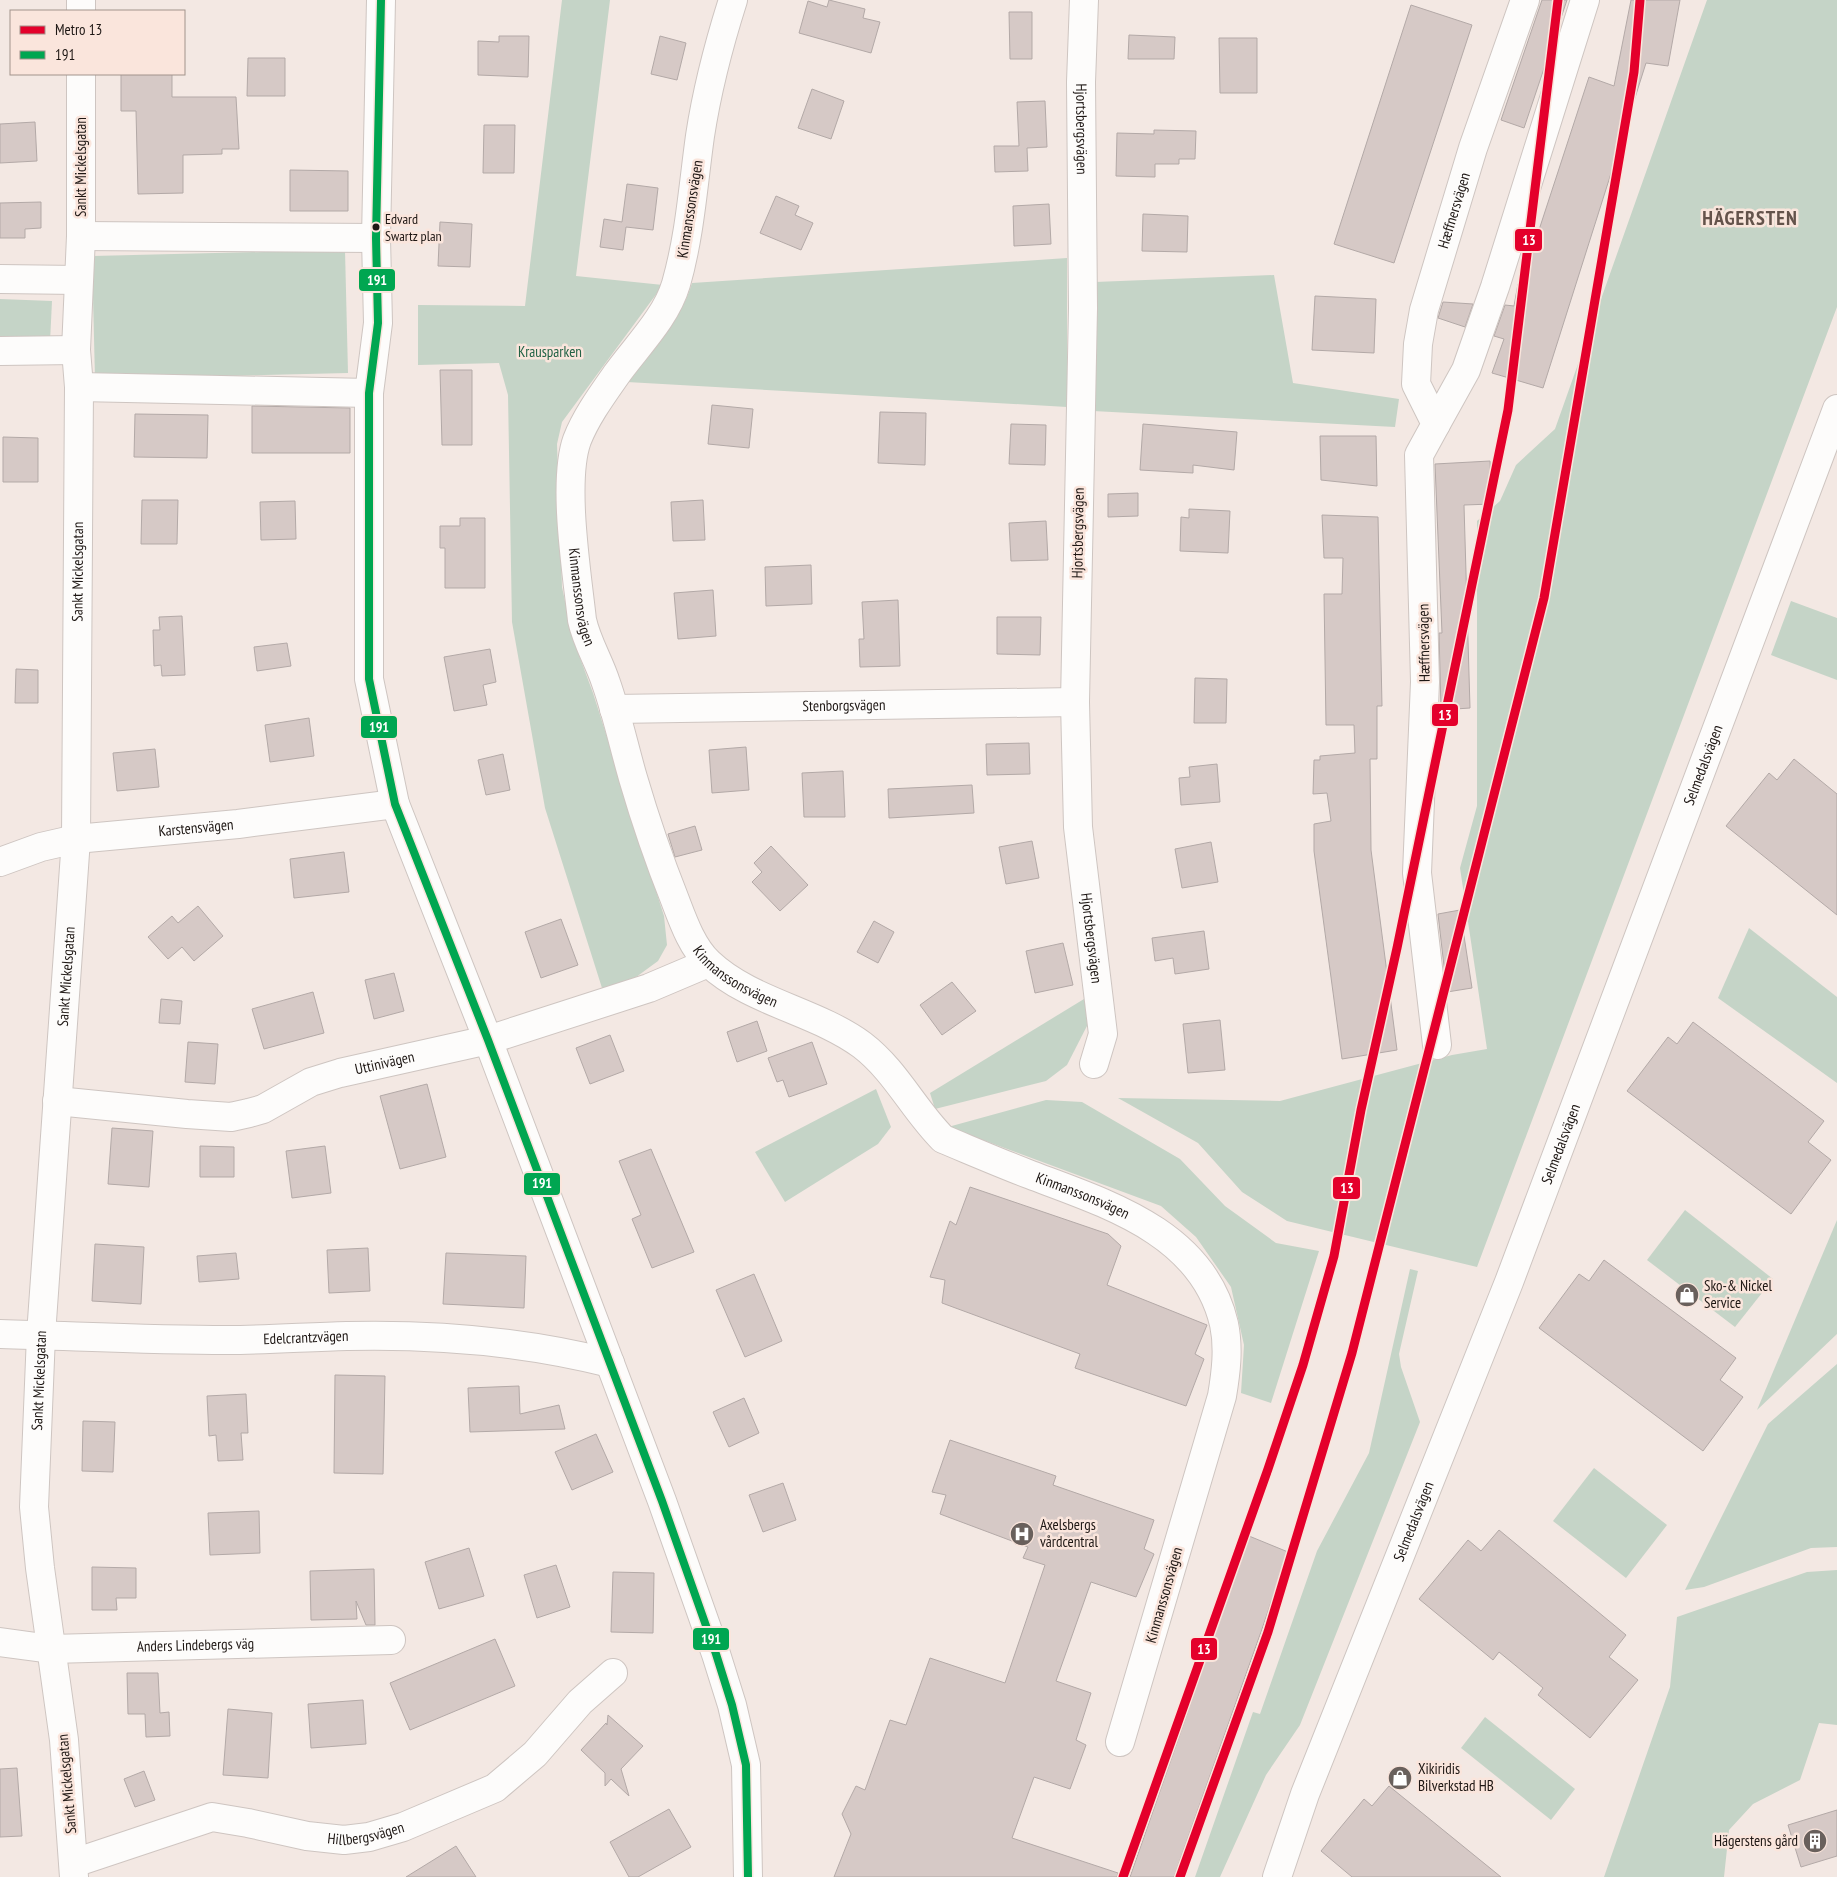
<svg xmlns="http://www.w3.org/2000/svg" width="1837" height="1877" font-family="'PT Sans Narrow',sans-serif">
	<rect width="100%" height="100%" fill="#f3e8e3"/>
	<!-- green -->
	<g fill="#c5d4c7">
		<polygon points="562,0 610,0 576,276 663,285 562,422 557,444 562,587 573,639 593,693 664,916 667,945 658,961 628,983 602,988 545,808 512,622 508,395 499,363 418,365 418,305 525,306"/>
		<polygon points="1707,0 1837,0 1837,307 1477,1267 1287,1221 1242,1192 1198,1143 1118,1098 1280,1101 1452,1055 1487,1049 1460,868 1477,806 1477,521 1500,501 1516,465 1555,429"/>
		<polygon points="345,250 348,373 95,379 92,256"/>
		<path d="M1067,258v149l-440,-25c26,-31 53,-60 65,-99z"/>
		<polygon points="1274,275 1293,383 1399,399 1395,427 1093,411 1095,282"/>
		<polygon points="0,299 52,301 50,342 0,342"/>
		<polygon points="1791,601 1837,618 1837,680 1771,655"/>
		<polygon points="1749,928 1837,997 1837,1083 1718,998"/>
		<polygon points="1084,999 1089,1022 1067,1065 1046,1081 935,1109 930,1093"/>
		<polygon points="876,1089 891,1127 878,1144 785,1202 755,1152"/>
		<polygon points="1046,1100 1082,1102 1180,1159 1225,1206 1276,1243 1319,1251 1271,1403 1241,1393 1244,1345 1231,1287 1196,1237 1161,1206 948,1127"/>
		<polygon points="1685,1210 1773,1279 1735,1327 1647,1260"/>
		<polygon points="1837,1220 1837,1334 1757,1410"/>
		<polygon points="1410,1269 1418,1271 1399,1354 1401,1367 1420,1422 1300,1725 1266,1775 1220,1877 1195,1877 1253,1712 1260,1714 1317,1551 1369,1453"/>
		<polygon points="1837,1364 1837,1547 1811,1548 1704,1587 1685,1590 1768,1424"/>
		<polygon points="1594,1468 1667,1525 1626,1578 1553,1521"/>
		<polygon points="1837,1570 1837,1725 1819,1723 1800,1780 1753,1804 1729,1830 1724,1877 1604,1877 1670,1687 1677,1617 1807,1572"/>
		<polygon points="1485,1717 1575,1789 1551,1820 1461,1748"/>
	</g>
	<!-- building -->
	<g fill="#d6c9c6" stroke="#b3a9a7">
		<polygon points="829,0 865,9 863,18 880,22 871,53 799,33 808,1 827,7"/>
		<polygon points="1542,0 1567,0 1524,128 1501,120"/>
		<polygon points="1631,0 1680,0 1668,66 1646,63 1543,388 1492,373 1504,339 1494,336 1505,305 1514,306 1518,284 1521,285 1589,77 1614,86"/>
		<polygon points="1411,5 1472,25 1394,263 1334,244"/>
		<polygon points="1009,12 1032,12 1032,59 1010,59"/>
		<polygon points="1129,35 1175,37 1174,59 1128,59"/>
		<polygon points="499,36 529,36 528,77 478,75 478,41 499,42"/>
		<polygon points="660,36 686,43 677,80 651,74"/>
		<polygon points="1219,38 1257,38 1257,93 1220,93"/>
		<polygon points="248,58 285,58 285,96 247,96"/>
		<polygon points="121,74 172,74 172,97 236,97 239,149 222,149 222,154 183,155 183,193 138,194 136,111 121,111"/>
		<polygon points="812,89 844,101 831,139 798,128"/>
		<polygon points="1045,101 1047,147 1027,148 1028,171 995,172 994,146 1019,146 1017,102"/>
		<polygon points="35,122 37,161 0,163 0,124"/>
		<polygon points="484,125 515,125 514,173 483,173"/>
		<polygon points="1154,130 1196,131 1195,159 1179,159 1179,164 1155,164 1155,177 1116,176 1117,133 1154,134"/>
		<polygon points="290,170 348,171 348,211 290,211"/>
		<polygon points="627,184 658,188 653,230 626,227 623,250 600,247 604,219 622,222"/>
		<polygon points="776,196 799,206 795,215 813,223 801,250 760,233"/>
		<polygon points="41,202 41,228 25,229 25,238 0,238 0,203"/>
		<polygon points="1049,204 1051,244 1014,246 1013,206"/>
		<polygon points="1143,214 1188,216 1187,252 1142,251"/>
		<polygon points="440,222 472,224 470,267 438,266"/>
		<polygon points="1315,296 1376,299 1374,353 1312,350"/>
		<polygon points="1443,302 1473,304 1465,327 1438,318"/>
		<polygon points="440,370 472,370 472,445 442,445"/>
		<polygon points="712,405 753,409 749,448 708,444"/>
		<polygon points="252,406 350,408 350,453 252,453"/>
		<polygon points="880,412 926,413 925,465 878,463"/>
		<polygon points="135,414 208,415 207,458 134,457"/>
		<polygon points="1011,424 1046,425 1045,465 1009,464"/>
		<polygon points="1143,424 1237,432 1234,470 1193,465 1193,473 1140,470"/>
		<polygon points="1320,436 1376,436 1377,486 1321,480"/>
		<polygon points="3,437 38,438 38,482 3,482"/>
		<polygon points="1490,461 1492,504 1464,505 1470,708 1441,710 1439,633 1442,633 1435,464"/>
		<polygon points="1138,493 1138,516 1108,517 1108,494"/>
		<polygon points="142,500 178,500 177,544 141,544"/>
		<polygon points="703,500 705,540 673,541 671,502"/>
		<polygon points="295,501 296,539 261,540 260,502"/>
		<polygon points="1189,509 1230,511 1228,553 1180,551 1181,517 1189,518"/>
		<polygon points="1322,515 1378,517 1382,706 1377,706 1377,759 1370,759 1371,850 1397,1050 1342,1059 1314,851 1314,824 1331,821 1327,793 1313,794 1314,760 1320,760 1320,756 1355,753 1354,725 1326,725 1324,594 1342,594 1343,558 1324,558"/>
		<polygon points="460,518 485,518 485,588 445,588 445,548 440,548 440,526 460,526"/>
		<polygon points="1046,521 1048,560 1011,561 1009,523"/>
		<polygon points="811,565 812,604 766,606 765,567"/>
		<polygon points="713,590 716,636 678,639 674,593"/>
		<polygon points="898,600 900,666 860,667 859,639 864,639 862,602"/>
		<polygon points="182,616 185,675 162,676 161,665 154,666 153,630 160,630 159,617"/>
		<polygon points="997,617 1041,617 1040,655 997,654"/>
		<polygon points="287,643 291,666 257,671 254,647"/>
		<polygon points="490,649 496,682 483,685 487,705 454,711 444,657"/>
		<polygon points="16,669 38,670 38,703 15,703"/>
		<polygon points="1195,678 1227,679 1226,723 1194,723"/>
		<polygon points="309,718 314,756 270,762 265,725"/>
		<polygon points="1029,743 1030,774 987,775 986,744"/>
		<polygon points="746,747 749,790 712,793 709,750"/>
		<polygon points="155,749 159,787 117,791 113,753"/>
		<polygon points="503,754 510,790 486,795 478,760"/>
		<polygon points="1794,759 1837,794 1837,915 1726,826 1769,773 1777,780"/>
		<polygon points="1217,764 1220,802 1181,805 1179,778 1190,777 1189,767"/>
		<polygon points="843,771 845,817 804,817 802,773"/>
		<polygon points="972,785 974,813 889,818 888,789"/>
		<polygon points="695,826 702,850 675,857 668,834"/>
		<polygon points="1032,841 1039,878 1006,884 999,847"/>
		<polygon points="1211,842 1218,882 1182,888 1175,849"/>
		<polygon points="771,846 808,885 780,911 752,882 762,872 754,863"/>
		<polygon points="344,852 349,892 294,898 290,859"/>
		<polygon points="198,906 223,936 194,961 182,947 168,959 148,937 172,916 178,923"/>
		<polygon points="1460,910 1472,988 1447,992 1438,914"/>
		<polygon points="561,919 578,965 541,978 525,932"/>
		<polygon points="874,921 894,932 878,963 857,952"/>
		<polygon points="1204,931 1209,969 1175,974 1173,958 1155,961 1152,938"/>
		<polygon points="1063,943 1073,985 1035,993 1026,951"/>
		<polygon points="394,973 404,1011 374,1019 365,980"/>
		<polygon points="952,982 976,1011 942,1035 920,1005"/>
		<polygon points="313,992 324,1033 264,1049 252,1009"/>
		<polygon points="161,999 182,1001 180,1024 159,1023"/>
		<polygon points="1220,1020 1225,1070 1188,1073 1183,1024"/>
		<polygon points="757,1021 767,1051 737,1062 727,1032"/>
		<polygon points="1693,1022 1824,1121 1808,1142 1831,1160 1791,1214 1627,1091 1668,1037 1677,1044"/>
		<polygon points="610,1035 624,1071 590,1084 576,1048"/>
		<polygon points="188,1042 218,1044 215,1084 185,1082"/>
		<polygon points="812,1042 827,1084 789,1097 783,1080 777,1082 768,1058"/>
		<polygon points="427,1084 446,1157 400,1169 380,1096"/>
		<polygon points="112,1128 153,1131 149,1187 108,1184"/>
		<polygon points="200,1146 234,1147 234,1177 200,1177"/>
		<polygon points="325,1146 331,1193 292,1198 286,1151"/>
		<polygon points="651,1149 694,1252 652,1268 632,1219 641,1215 619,1161"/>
		<polygon points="970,1187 1108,1234 1121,1246 1107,1285 1207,1325 1195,1354 1204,1359 1186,1406 1075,1368 1080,1354 942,1303 945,1280 930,1277 950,1221 956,1225"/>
		<polygon points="95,1244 144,1247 141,1304 92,1301"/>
		<polygon points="368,1248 370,1291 329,1293 327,1250"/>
		<polygon points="236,1253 239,1279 199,1282 197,1256"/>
		<polygon points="446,1253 526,1256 524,1308 443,1304"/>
		<polygon points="1604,1260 1736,1358 1720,1380 1743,1397 1703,1451 1539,1328 1579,1274 1589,1281"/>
		<polygon points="754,1274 782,1341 745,1357 716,1290"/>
		<polygon points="335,1375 385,1376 383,1474 334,1473"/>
		<polygon points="519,1386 520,1414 559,1405 565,1429 470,1432 468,1388"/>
		<polygon points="246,1394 248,1433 241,1433 243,1460 218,1461 216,1435 209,1436 207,1396"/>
		<polygon points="744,1398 759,1433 729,1447 713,1412"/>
		<polygon points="83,1421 115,1422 113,1472 82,1471"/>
		<polygon points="596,1434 613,1472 572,1490 555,1452"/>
		<polygon points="950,1440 1056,1476 1053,1485 1154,1520 1144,1549 1154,1554 1136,1597 1091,1582 1056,1681 1091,1693 1076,1740 1086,1745 1070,1789 1034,1777 1012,1838 1118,1873 1117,1877 834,1877 851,1834 842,1814 856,1786 865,1790 890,1720 906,1725 930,1658 1005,1683 1045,1565 1023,1558 1028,1547 940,1514 946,1495 932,1492"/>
		<polygon points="783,1483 796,1520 763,1532 749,1495"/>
		<polygon points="259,1511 260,1553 210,1555 208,1513"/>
		<polygon points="1499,1530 1626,1635 1609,1657 1638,1680 1590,1738 1538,1695 1543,1688 1499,1652 1493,1660 1419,1599 1468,1540 1481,1551"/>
		<polygon points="1249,1536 1288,1552 1262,1629 1174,1877 1130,1877"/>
		<polygon points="469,1548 484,1596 439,1609 425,1562"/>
		<polygon points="556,1565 570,1607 537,1618 524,1575"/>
		<polygon points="92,1567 136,1568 136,1598 116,1598 117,1610 92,1610"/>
		<polygon points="374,1569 375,1625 366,1625 356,1601 357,1619 311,1620 310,1571"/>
		<polygon points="613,1572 654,1573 653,1633 611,1632"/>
		<polygon points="495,1639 515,1686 410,1730 390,1683"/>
		<polygon points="127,1673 158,1673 160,1713 169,1712 170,1736 146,1737 145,1714 128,1714"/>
		<polygon points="363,1700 366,1744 311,1748 308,1704"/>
		<polygon points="228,1709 272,1713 268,1778 223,1775"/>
		<polygon points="608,1715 643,1746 621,1769 629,1796 611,1779 605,1786 605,1773 581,1750 606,1723 607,1725"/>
		<polygon points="17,1768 22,1836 0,1837 0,1769"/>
		<polygon points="144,1771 155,1800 135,1807 124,1779"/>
		<polygon points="1389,1786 1501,1877 1352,1877 1321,1851 1364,1799 1372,1806"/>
		<polygon points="669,1809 691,1847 638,1877 629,1877 610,1842"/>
		<polygon points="1837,1810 1837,1856 1801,1867 1788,1825"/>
		<polygon points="456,1846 476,1877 406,1877"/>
	</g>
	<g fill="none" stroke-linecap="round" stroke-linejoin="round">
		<!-- minor casing -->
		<g stroke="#cec5c1" stroke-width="30">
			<g id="minor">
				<polyline points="381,0 376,238 378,323 369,393 369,679 395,804 488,1040 662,1501 716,1654 732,1705 746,1765 748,1877"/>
				<path id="s1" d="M733,0c-14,44 -26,90 -33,136 -7,50 -10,99 -24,148 -10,34 -40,63 -60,91 -14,20 -30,42 -39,65 -15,42 0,134 5,180 5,23 17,41 24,63 11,31 18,64 27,95 12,41 26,82 42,122 8,21 17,47 34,63 41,39 107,48 153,82 34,26 51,64 81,94 29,12 59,25 88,36 77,29 172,58 193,149 5,24 2,48 -2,72l-102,346"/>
				<path id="s2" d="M1084,0l-3,82 2,226 -8,394 3,125 25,207 -9,30"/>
				<polyline points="81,11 81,0"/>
				<polyline points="81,236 376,238"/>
				<polyline points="0,279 78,280"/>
				<polyline points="0,351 76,350"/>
				<polyline points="79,387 369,393"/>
				<polyline points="1436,424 1466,370 1495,287 1585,0"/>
				<path id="s3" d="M614,709l461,-7"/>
				<path id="s4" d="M0,862l41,-15 35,-8 162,-15 157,-20"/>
				<path id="s5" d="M1437,1045l-20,-172 8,-191 -6,-227 17,-31 -20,-40 2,-40 6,-34 49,-162 52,-148"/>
				<path id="s6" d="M57,1101l130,13 44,3 18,-4 14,-4 48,-27 29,-9 148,-33 161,-52 59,-25"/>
				<path id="s7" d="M0,1334c76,2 151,6 227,6 40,0 80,-3 120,-4 89,-2 176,5 263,27"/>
				<path id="s8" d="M0,1642l51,7 340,-9"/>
				<path id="s9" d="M74,1863l138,-46 36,6 59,13 37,4 25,-3 34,-10 92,-39 40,-34 45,-52 33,-29"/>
				<path id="s10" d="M74,1877l-10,-137 -24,-172 -6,-61 7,-172 35,-496 3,-452 -3,-37 5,-114v-162"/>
				<path id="s11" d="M1277,1877l28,-83 204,-512 328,-873"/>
			</g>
		</g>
		<!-- minor -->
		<use href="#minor" stroke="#fdfcfb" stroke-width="28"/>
		<!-- bus-1 casing -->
		<g stroke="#fae5dc" stroke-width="11">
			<polyline id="bus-1" points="381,0 376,238 378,323 369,393 369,679 395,804 488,1040 662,1501 716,1654 732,1705 746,1765 748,1877"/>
		</g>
		<!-- bus-1 -->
		<use href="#bus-1" stroke="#00a651" stroke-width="8"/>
		<!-- metro-1 casing -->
		<g stroke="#fae5dc" stroke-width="12">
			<g id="metro-1">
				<polyline points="1123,1877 1268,1469 1303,1365 1334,1256 1361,1110 1397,948 1508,410 1558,0"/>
				<polyline points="1180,1877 1268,1632 1352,1353 1544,598 1634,72 1640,0"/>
			</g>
		</g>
		<!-- metro-1 -->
		<use href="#metro-1" stroke="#e4002b" stroke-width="9"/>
	</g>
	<!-- icons -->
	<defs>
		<g id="shop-disc" transform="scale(1.25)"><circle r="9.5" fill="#69605c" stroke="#fae5dc"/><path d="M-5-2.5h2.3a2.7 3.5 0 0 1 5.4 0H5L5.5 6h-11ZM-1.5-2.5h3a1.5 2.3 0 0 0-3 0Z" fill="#fff"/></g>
		<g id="hospital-disc" transform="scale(1.25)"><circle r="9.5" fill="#69605c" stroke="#fae5dc"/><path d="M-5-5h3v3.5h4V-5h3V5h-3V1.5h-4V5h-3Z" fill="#fff"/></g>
		<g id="building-disc" transform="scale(1.25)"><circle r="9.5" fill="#69605c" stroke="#fae5dc"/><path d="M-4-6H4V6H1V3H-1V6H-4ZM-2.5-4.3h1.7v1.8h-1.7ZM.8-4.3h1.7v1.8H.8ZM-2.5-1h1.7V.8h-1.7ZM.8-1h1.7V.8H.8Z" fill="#fff"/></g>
	</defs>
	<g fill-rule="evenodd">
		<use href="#shop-disc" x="1687" y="1295"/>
		<use href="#hospital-disc" x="1022" y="1534"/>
		<use href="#shop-disc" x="1400" y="1778"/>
		<use href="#building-disc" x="1815" y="1841"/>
	</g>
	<!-- markers -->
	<circle fill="#1e1714" stroke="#fae5dc" stroke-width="2" cx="376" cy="227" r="4.5"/>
	<g text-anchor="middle" stroke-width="5" stroke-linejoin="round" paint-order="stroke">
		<!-- bus labels -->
		<g font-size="14" fill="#1e1714" stroke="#fae5dc" text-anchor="start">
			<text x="385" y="224">Edvard<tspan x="385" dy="17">Swartz plan</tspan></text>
		</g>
		<!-- street labels -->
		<g font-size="15" fill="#1e1714" stroke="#fae5dc">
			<text dy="5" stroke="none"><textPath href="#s2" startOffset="129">Hjortsbergsvägen</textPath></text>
			<text transform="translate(81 167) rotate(-90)" y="5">Sankt Mickelsgatan</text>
			<text transform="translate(690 209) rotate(-81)" y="5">Kinmanssonsvägen</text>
			<text dy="5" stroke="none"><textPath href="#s5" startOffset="850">Hæffnersvägen</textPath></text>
			<text transform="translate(1078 533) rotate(-89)" y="5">Hjortsbergsvägen</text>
			<text dy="5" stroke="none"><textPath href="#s10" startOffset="1309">Sankt Mickelsgatan</textPath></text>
			<text dy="5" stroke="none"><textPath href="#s1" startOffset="634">Kinmanssonsvägen</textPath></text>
			<text transform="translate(1424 643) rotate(-91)" y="5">Hæffnersvägen</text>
			<text dy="5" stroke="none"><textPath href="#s3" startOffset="230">Stenborgsvägen</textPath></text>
			<text dy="5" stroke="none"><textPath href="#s11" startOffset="1191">Selmedalsvägen</textPath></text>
			<text dy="5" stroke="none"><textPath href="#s4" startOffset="200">Karstensvägen</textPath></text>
			<text dy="5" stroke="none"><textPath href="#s2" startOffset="939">Hjortsbergsvägen</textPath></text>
			<text dy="5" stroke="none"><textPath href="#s1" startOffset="1054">Kinmanssonsvägen</textPath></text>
			<text dy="5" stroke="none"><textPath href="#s10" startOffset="904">Sankt Mickelsgatan</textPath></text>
			<text dy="5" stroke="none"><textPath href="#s6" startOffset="339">Uttinivägen</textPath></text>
			<text dy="5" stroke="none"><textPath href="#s11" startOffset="786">Selmedalsvägen</textPath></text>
			<text dy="5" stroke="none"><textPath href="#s1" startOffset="1474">Kinmanssonsvägen</textPath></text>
			<text dy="5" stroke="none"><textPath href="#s7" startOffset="306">Edelcrantzvägen</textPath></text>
			<text dy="5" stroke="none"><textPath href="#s10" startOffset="499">Sankt Mickelsgatan</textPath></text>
			<text dy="5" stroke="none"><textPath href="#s11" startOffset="381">Selmedalsvägen</textPath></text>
			<text transform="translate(1164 1595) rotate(-74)" y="5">Kinmanssonsvägen</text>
			<text dy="5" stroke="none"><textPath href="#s8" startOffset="196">Anders Lindebergs väg</textPath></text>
			<text transform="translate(67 1784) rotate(-95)" y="5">Sankt Mickelsgatan</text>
			<text dy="5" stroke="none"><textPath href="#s9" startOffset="302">Hillbergsvägen</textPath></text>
		</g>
		<!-- park labels -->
		<g font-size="15" fill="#236346" stroke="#fae5dc">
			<text x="550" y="357">Krausparken</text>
		</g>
		<!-- poi labels -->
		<g font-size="15" fill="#1e1714" stroke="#fae5dc" text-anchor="start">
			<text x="1704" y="1291">Sko-&amp; Nickel<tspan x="1704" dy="17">Service</tspan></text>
			<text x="1040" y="1530">Axelsbergs<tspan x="1040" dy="17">vårdcentral</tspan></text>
			<text x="1418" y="1774">Xikiridis<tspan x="1418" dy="17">Bilverkstad HB</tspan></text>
			<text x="1798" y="1846" text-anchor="end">Hägerstens gård</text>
		</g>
		<!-- district labels -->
		<g font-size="20" font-weight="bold" letter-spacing="1" fill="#64534b" stroke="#fae5dc">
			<text x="1750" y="225">HÄGERSTEN</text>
		</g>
	</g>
	<g stroke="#fae5dc" stroke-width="2">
		<rect x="1514" y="228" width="29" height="24" rx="5" fill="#e4002b"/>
		<rect x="358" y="268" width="38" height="24" rx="5" fill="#00a651"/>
		<rect x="1431" y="703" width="28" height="24" rx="5" fill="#e4002b"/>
		<rect x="360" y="715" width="38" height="24" rx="5" fill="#00a651"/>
		<rect x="523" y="1172" width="38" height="24" rx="5" fill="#00a651"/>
		<rect x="1332" y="1176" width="29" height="24" rx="5" fill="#e4002b"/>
		<rect x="692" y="1627" width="38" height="24" rx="5" fill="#00a651"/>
		<rect x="1190" y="1637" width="28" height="24" rx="5" fill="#e4002b"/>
	</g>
	<g font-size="14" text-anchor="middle" font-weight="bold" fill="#fff">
		<text x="1529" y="245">13</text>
		<text x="377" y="285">191</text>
		<text x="1445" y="720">13</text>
		<text x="379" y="732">191</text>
		<text x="542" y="1188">191</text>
		<text x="1347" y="1193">13</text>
		<text x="711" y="1644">191</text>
		<text x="1204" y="1654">13</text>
	</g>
	<!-- legend -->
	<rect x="10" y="10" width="175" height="65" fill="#fae5dc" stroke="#a2938c"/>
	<rect x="20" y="26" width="25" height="8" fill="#e4002b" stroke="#a2938c"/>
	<text x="55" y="35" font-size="15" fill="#1e1714">Metro 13</text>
	<rect x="20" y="51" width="25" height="8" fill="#00a651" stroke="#a2938c"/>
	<text x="55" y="60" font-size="15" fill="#1e1714">191</text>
</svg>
